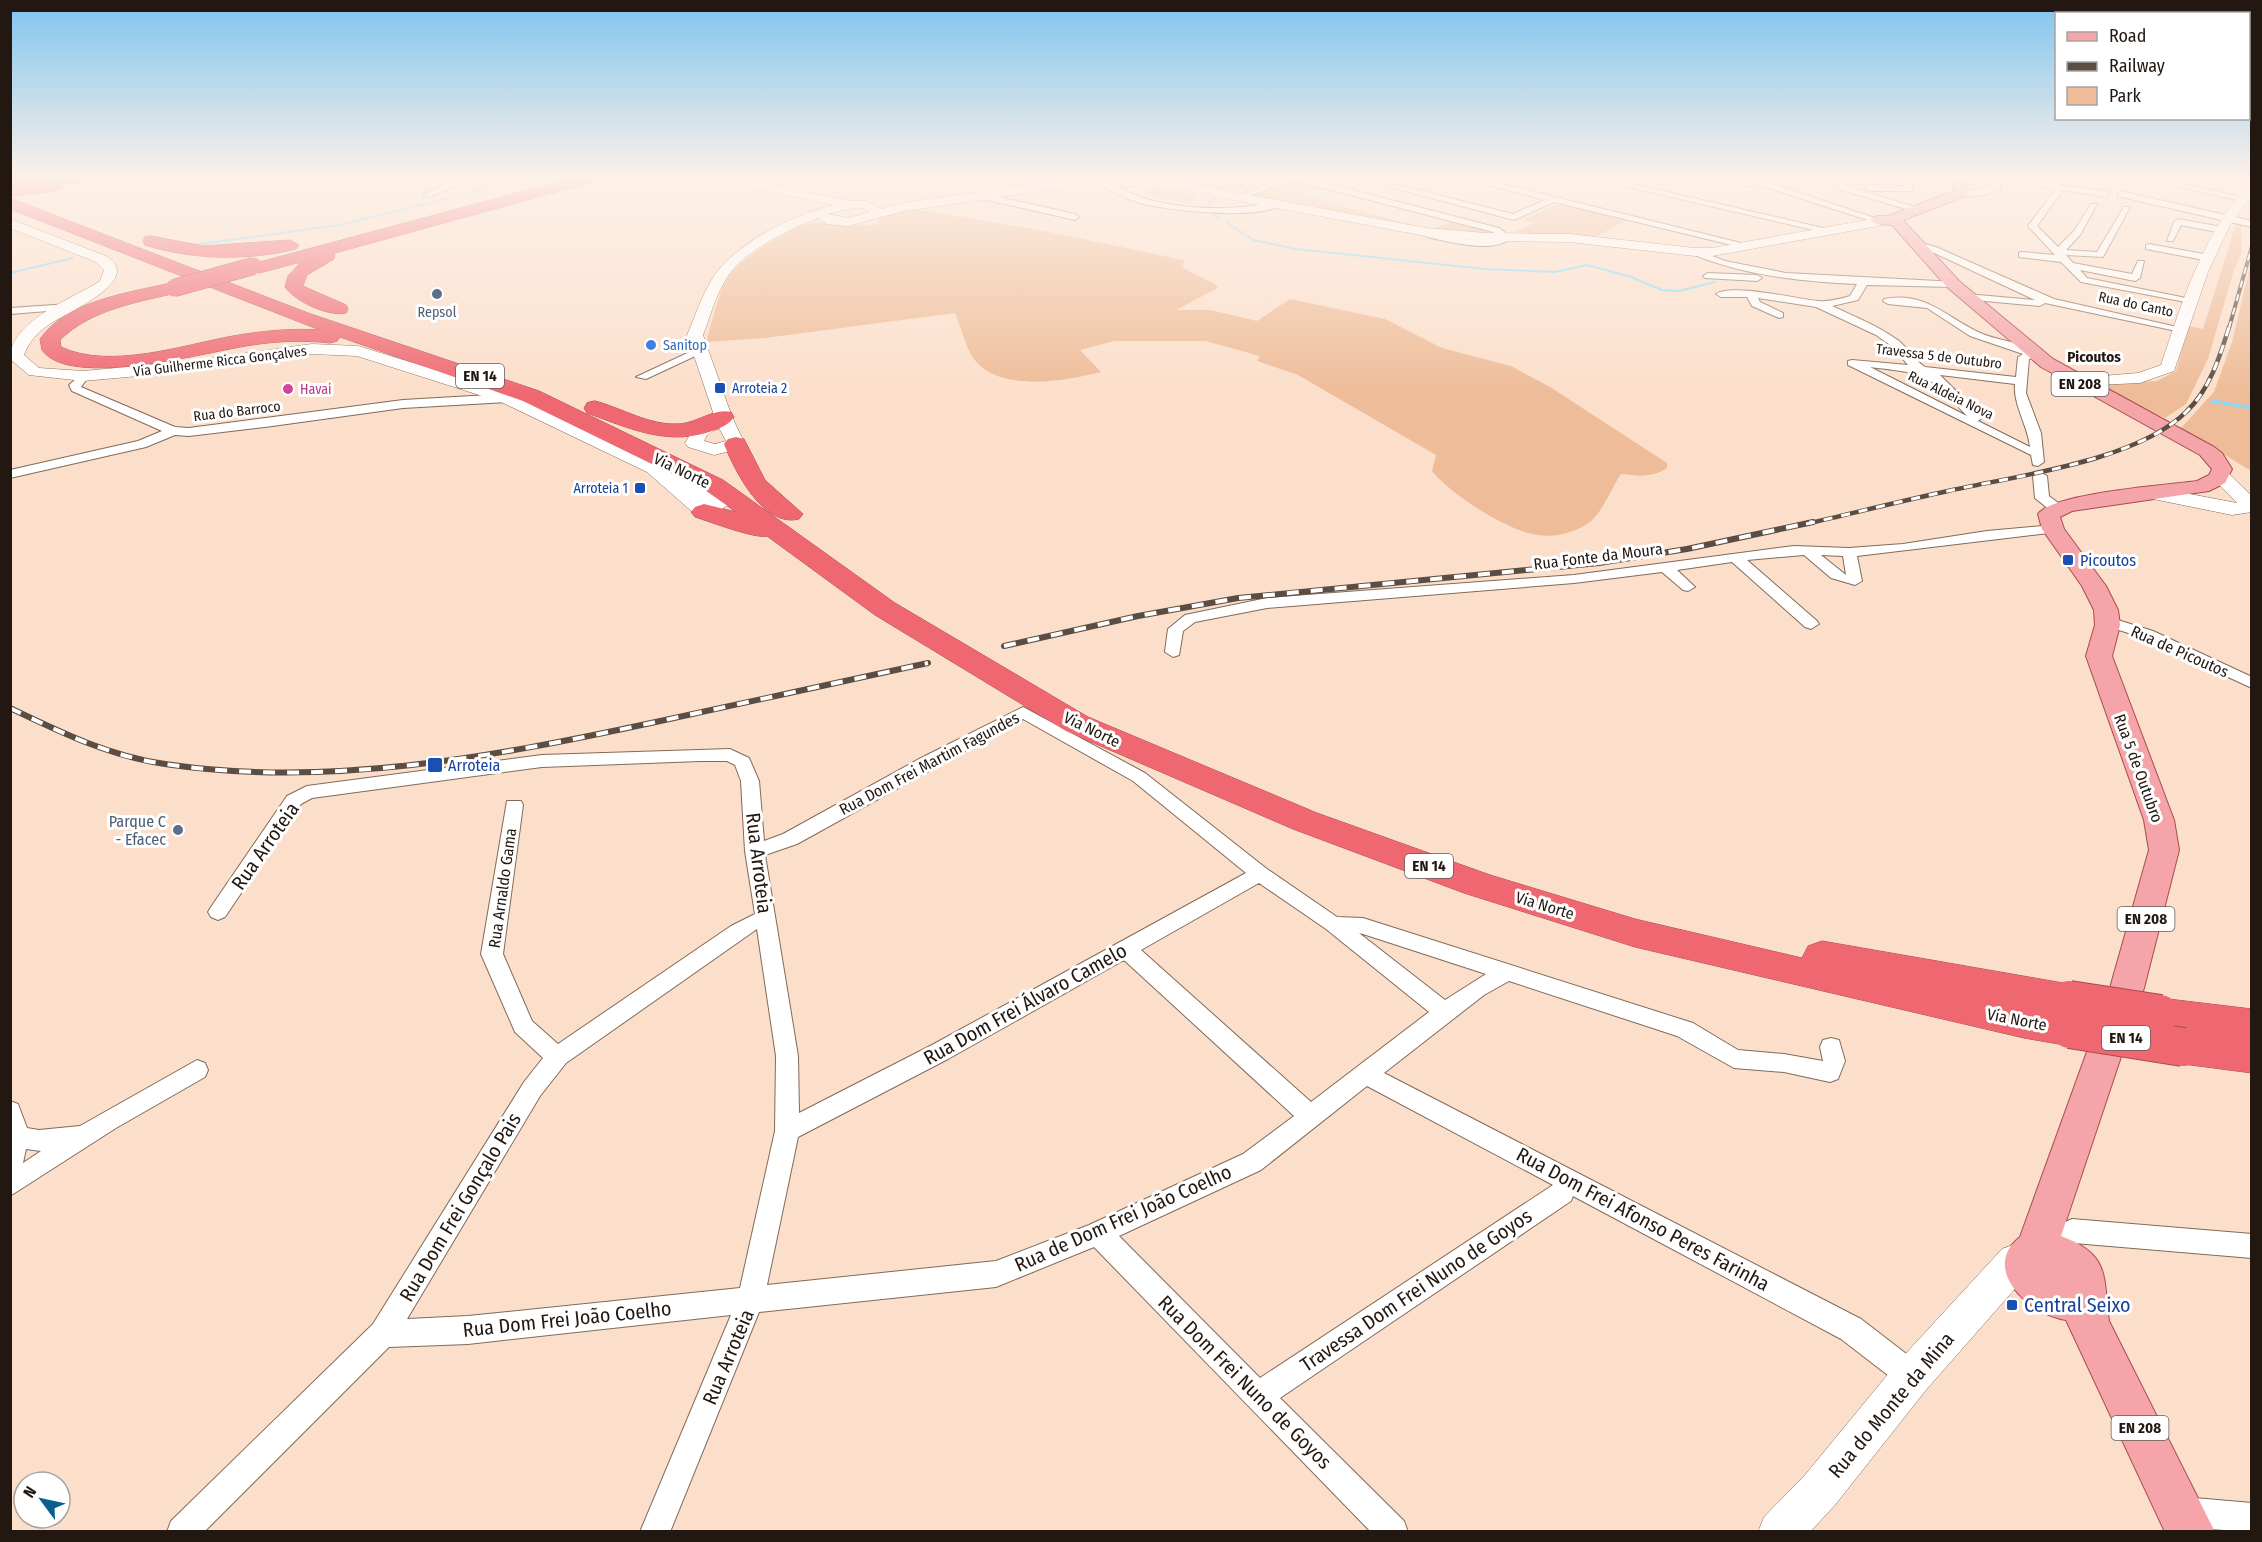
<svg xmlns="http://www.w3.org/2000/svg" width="2262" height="1542" font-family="'Fira Sans Condensed',sans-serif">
	<rect width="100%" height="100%" fill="#fbdfcb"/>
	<!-- green -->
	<g fill="#eebc98">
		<polygon points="1108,177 1286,177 1263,185 1254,183 1228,192 1176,182 1105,179"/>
		<polygon points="1294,181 1320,188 1302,195 1419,227 1433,229 1451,222 1492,233 1488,236 1419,229 1251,196"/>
		<polygon points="1155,187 1201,196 1187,203 1141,194"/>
		<polygon points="1559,203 1629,219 1595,237 1515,232 1535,223 1523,220"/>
		<path d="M907,208l132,22 145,30 -1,8 32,16 3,4 -42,22h34l47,11 33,-22 95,20 57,29 69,18 39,21 117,76v5c-15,10 -29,8 -46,6 -9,13 -18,37 -30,47 -14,11 -35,17 -53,14 -29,-3 -88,-41 -106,-64l4,-16 -138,-80 -41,-14 3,-5 -55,-15h-91l-34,9 21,22c-36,9 -105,22 -129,-16 -8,-13 -11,-30 -17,-43l-190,25 -59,4c17,-56 12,-68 65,-100 12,-6 24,-16 37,-18 20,-3 48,2 69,1l3,-8z"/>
		<polygon points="2236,224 2241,224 2242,252 2234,270 2208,359 2186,404 2165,418 2093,384 2157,381 2176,371 2189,326 2203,329"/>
		<polygon points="2251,262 2251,471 2181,428 2214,392 2232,342"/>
	</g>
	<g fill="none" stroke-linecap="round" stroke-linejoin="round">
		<!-- stream-far1 -->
		<g stroke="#83dcfb" stroke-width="2">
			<polyline points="1226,189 1237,177"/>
			<polyline points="1209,205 1216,197"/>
			<polyline points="1210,211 1220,219"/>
			<polyline points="1226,222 1253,240 1296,249 1485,269 1555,272 1587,265 1631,277 1662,290 1679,291 1715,282"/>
			<polyline points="193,245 340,225 532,177"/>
			<polyline points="10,273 73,258"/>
		</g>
		<!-- stream -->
		<polyline stroke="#83dcfb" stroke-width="3" points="2212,401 2252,408"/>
		<!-- street casing -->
		<g stroke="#826a58" stroke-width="2">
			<g id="street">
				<polygon points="460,177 472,177 430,197 423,195"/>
				<polygon points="1026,177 1037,177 1053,186 1046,188"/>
				<path d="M1283,177h19l197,51 12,9c-13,18 -65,4 -84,0l-6,-5 2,-2 48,10 30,-2 -8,-6 -201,-52 -48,18 -7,-2z"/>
				<polygon points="1351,177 1376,177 1362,183 1351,181"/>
				<polygon points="1458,177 1474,177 1753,246 1748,249 1554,202 1514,220 1390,187 1394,184 1513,214 1545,200"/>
				<polygon points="1585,177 1602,177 1836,231 1831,234"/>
				<polygon points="1708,177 1750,182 1739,177 1752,177 1881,220 1874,222 1756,184 1753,187"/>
				<polygon points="1829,177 1838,177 1847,186 1924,210 1920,213 1841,190"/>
				<polygon points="1901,177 1909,177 1913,191 1869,191 1865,188 1869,185 1905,186"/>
				<polygon points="2133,177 2151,177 2245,198 2241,201"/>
				<polygon points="2245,177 2252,177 2252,180"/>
				<path d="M1998,178h44l4,2 -3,2 66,10 -3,5 -43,-7 -26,36 21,21 16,-16 17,-27h6l-17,31 -14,15 31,2 27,-45h6l-27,50 -37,-2 7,8 59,11 6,-13h6l-4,17 -5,3 -55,-11 7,8 109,22 -5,3 -110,-21 -20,-20 -42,-5v-4l3,-1 33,3 -27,-29 27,-36 -23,-6 -32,-1v6c-10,6 -32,11 -43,4l34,-6 -1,-4z"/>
				<path d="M1101,180h6c11,6 22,13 33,17 43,14 97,14 140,4l4,3c-25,17 -121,7 -150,-3 -12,-4 -22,-11 -33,-17z"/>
				<polygon points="2120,191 2252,221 2252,227 2117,196"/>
				<polygon points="981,193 1075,214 1079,217 1075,220 978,198"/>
				<polygon points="2178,219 2222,227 2227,230 2222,233 2181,225 2173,241 2167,241 2174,222"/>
				<polygon points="1918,242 1936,247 2054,299 2186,329 2181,332 2045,303 2040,306 1963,299 1963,295 1967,294 2035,300 1930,251 1915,247 1915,243"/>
				<polygon points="2149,244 2209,255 2214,258 2209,261 2146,249 2146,245"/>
				<path d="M1695,249l30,12 61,12 171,9v4l-4,1 -86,-2 -9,15 -26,6c23,11 47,20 67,35 10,8 15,19 26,26l91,10 2,-20 5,-3 -53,-18 -43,-28 -39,-4 -5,-3 1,-2c41,-8 61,17 94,33 18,9 45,10 61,20v4l-10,3 -3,34 15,40 3,29 -6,4 -5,-1 -2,-10 -183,-90v-4l4,-1 56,5 -15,-18 -17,-12 -60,-28 -58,-9 2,4 23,11v4l-4,1 -27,-12 -5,-9h-26l-5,-3c15,-11 81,5 102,7 11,1 22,-2 32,-5l7,-12c-57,-3 -112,-8 -165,-30l-2,-2zM1870,367c58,7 57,6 97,49zM1940,375l75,9c-2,21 13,42 15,63l-52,-26 4,-3 -2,-3z"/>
				<polygon points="1708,273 1757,275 1762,278 1757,281 1705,278 1703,276"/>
				<polygon points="69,304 73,305 73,309 10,314 10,308"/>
				<polygon points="696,349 706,351 646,379 636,377"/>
				<polygon points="83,373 89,376 81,387 175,427 189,428 403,400 507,394 513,398 507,402 403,408 265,427 189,436 175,435 146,447 10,478 10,470 138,441 162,431 72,391 69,385"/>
				<polygon points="2040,472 2047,476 2049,496 2061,505 2061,511 2051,511 2035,498 2033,476"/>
				<path d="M2053,525l5,1v6l-201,24 5,25 -7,4 -24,-7 -27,-23 -57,5 70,61 2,3 -8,5 -6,-2 -73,-65 -55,8 18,17 -7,4 -5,-1 -21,-18 -88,11 -307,25 -72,14 -12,9 -4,24 -6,2 -8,-5 3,-23 17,-14 82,-17 307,-23 220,-29 55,2 54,-4 84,-13zM1821,555l22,1 3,19z"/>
				<polygon points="2108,617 2153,631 2252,677 2252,688 2141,637 2103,625 2100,622 2103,619"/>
				<path d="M1023,707l122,66 122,96 70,48 26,1 330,105 45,27 46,4 39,7 -3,-14 3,-7 8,-2 8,2 6,21 -7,18 -8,3 -46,-10 -50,-4 -57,-32 -168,-55 -25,14 -100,78 477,246 61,47 4,10 -4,10 -10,4 -10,-4 -61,-47 -268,-143 -2,5 -291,197 124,123 4,11h-37l-277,-285 -98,40 -237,25 -89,220h-30l91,-217 -263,29 -79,3 -185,185h-37l4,-11 202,-197 151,-242 19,-24 -28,-26 -34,-78 26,-153h14l2,4 -20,149 29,67 26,23 173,-118 24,-12 -10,-63 -4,-70 -6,-16 -8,-4h-27l-158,6 -230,31 -11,6 -76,113 -7,3 -7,-3 -3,-5 3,-5 76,-111 20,-10 235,-31 188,-6 19,9 10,23 5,60 19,-7 138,-76zM1023,719l110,62 113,92 -314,172 -133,68 -1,-57 -33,-201 32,-11zM1259,883l67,46 103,83 -118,90 -170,-152zM757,929l19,127 -1,75 -35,157 -272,28 -61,3 133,-223 26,-33zM1359,933l4,1 123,40 -41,26zM1124,960l170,156 -51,38 -154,71 -93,36 -229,24 31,-148 150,-78zM1367,1086l186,99 -293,193 -141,-142 142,-66z"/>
				<path d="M197,1060l8,3 3,7 -3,7 -89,51 -106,68v-95l8,3 9,24 12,2 41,-4zM26,1149l15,2 -18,12z"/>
				<polygon points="2072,1219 2252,1234 2252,1258 2074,1243 2061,1249 2052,1246 2048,1237 2052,1228"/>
				<polygon points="2183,1497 2252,1503 2252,1532 2183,1527 2172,1523 2168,1512 2172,1501"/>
			</g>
		</g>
		<!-- secondary casing -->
		<g stroke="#826a58" stroke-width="1">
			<g id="secondary">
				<path d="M701,177h26l123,24h16l16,8 21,-6 174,-25h57l52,5 240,45 59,5 84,1 126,14h17l166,-30 6,4 -6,4 -166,30h-17l-126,-14 -84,-1 -59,-5 -240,-45 -52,-5h-57l-173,25 -56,15 -21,-2 -9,-6c-31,13 -74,32 -92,61 -11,18 -16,38 -23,56l29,82 13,27 -3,4 -28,7 -26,-8 -3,-4 9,-15 21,-10 -28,-83c9,-20 15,-41 27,-59 25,-36 81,-61 120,-71zM863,208l7,4 -22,6 -20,-4 19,-5zM719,428l7,13 -11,3 -11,-3 3,-6z"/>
				<path d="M2248,185h4v11l-22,29 -22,47 -34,99 -34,12 -67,3 -2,-3 8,-5 59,-5 23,-8c21,-63 41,-129 87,-180z"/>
				<path d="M10,219l96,37c40,25 -42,57 -59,70 -11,8 -18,16 -23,29l15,13 44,3 100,-9 129,-18 46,2 155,48 169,80 46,31 -17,11h-14l-50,-44 -146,-70 -144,-46 -45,-2 -129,18 -100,9 -54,-6 -19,-16c0,-38 62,-60 90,-78l4,-11 -8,-8 -86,-34z"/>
				<polygon points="2220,470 2227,472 2252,496 2252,512 2232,515 2153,499 2144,493 2153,487 2237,503 2211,476"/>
				<polygon points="2026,1240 2039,1246 2044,1258 2039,1270 2027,1275 1926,1390 1835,1505 1810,1532 1758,1532 1764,1517 1805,1475 1898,1362 2002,1249"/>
			</g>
		</g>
		<!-- primary casing -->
		<g stroke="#a74c4f" stroke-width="2">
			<path id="primary" d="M1951,177h13l4,16 -2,3 -63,24 56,61 94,78 161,88 8,6 10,16 -7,14 -16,8 -137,20 -12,6 4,12 42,57 12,24 2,15 -8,31 62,164 5,30 -35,138 -83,248c50,19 42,40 48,85l106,211h-50l-99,-212c-36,-5 -87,-51 -46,-83l90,-249 39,-138 -5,-30 -58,-164 9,-31 -1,-15 -12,-24 -40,-57 -4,-15c15,-21 129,-29 159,-33l12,-6 3,-6 -12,-14 -159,-88 -94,-80 -55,-62 -15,-1 -7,-4 7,-4h11l66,-25z"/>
		</g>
		<!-- highway casing -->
		<g stroke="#a74c4f" stroke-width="1">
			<g id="highway">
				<polygon points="57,177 99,177 92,181 52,185 49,182"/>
				<path d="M577,177h25l-2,3 -265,73 -1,6 -27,16 -4,11 43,19 2,4 -2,4c-18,4 -51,-12 -61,-26l3,-11 13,-14 -42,11 -9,-5 3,-4z"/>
				<path d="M10,198l298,115 231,78 184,89 172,123 193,114 229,96 173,62 145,44 167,39 6,-12 14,-5 247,43 14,5 6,11 -6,11 -8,3 9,3 6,12 -6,12 -14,5 -46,-8 -389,-91 -171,-54 -171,-64 -227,-98 -191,-116 -108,-79c-12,3 -56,-14 -72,-19l-4,-5 4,-5 9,-3 32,8 -31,-22 -182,-89 -183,-64 -3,4 -7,2c-26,-3 -52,-2 -78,2 -42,6 -182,45 -210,5l-2,-11c28,-40 91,-46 134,-57l9,6 -3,4c-41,10 -89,17 -120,48l1,7c49,23 122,-2 172,-11 29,-5 58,-8 87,-6l-310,-121z"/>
				<path d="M151,236l52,10 87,-6 9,5 -3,4c-49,12 -103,11 -151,-4l-2,-4 2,-4z"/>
				<path d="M595,401c27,7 53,24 82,23 19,0 36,-16 54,-12l3,5c-6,9 -18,13 -28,16 -42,12 -80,-6 -119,-20l-3,-5 3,-5z"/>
				<path d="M736,437l8,2 21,41 38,34 -4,5c-36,9 -64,-48 -75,-75l4,-5z"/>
				<polygon points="2160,998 2252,1009 2252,1073 2183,1064 2168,1059 2162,1047 2168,1035 2176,1032 2146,1025 2140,1014 2146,1003"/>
			</g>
		</g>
		<!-- street -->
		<use href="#street" fill="#fff" fill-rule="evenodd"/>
		<!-- secondary -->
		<use href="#secondary" fill="#fff" fill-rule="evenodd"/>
		<!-- primary -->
		<use href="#primary" fill="#f5a4aa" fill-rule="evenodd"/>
		<!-- highway -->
		<use href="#highway" fill="#ef6871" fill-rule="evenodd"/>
		<!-- rail-far2 casing -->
		<g stroke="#5b4d42" stroke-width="4">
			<polyline id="rail-far2" points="2229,328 2252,246"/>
		</g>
		<!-- rail-far1 casing -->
		<g stroke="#5b4d42" stroke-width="4.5">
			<path id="rail-far1" d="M1806,524c48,-11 95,-23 142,-33 67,-15 190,-30 239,-80 23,-22 33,-55 42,-84"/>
		</g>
		<!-- rail casing -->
		<g stroke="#5b4d42" stroke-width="6">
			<g id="rail">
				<polyline points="1004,646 1138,616 1238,598 1599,563 1687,549 1813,522"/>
				<path d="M10,708c50,24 99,48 155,56 162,24 327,-7 486,-41 92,-20 185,-40 277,-60"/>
			</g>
		</g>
		<!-- rail-far2 -->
		<use href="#rail-far2" stroke="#fff" stroke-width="2" stroke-dasharray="7" stroke-linecap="butt"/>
		<!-- rail-far1 -->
		<use href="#rail-far1" stroke="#fff" stroke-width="3" stroke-dasharray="9" stroke-linecap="butt"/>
		<!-- rail -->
		<use href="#rail" stroke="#fff" stroke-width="4" stroke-dasharray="12" stroke-linecap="butt"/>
		<!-- highway-bridge-far1 casing -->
		<g stroke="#a74c4f" stroke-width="18" stroke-linecap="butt">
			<g id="highway-bridge-far1">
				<polyline points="10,188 57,182"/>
				<polyline points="174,288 253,266"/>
			</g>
		</g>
		<!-- highway-bridge casing -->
		<g stroke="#a74c4f" stroke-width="40" stroke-linecap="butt">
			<g id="highway-bridge">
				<polyline points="2069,1000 2160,1014"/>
				<polyline points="2070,1029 2183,1047"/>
			</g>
		</g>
		<!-- highway-bridge-far1 -->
		<use href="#highway-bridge-far1" stroke="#ef6871" stroke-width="17"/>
		<!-- highway-bridge -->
		<use href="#highway-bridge" stroke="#ef6871" stroke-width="38"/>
	</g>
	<!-- sky -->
	<linearGradient id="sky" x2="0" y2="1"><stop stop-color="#7fc4f0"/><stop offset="0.45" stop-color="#fdf1e8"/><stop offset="1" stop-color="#fdf1e8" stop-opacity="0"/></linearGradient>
	<rect width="2262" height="393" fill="url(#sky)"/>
	<!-- markers -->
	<g fill="#5c6f8a" stroke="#fff" stroke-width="2">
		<circle cx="437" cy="294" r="6"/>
		<circle cx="178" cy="830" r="6"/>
	</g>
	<circle fill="#3f7fe0" stroke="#fff" stroke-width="2" cx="651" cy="345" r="6"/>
	<g fill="#1a4fb4" stroke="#fff" stroke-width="2">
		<rect x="714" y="382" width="12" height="12" rx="3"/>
		<rect x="634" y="482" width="12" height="12" rx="3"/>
		<rect x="2062" y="554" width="12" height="12" rx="3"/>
		<rect x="427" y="757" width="16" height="16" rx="3"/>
		<rect x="2006" y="1299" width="12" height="12" rx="3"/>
	</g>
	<circle fill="#d1479c" stroke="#fff" stroke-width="2" cx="288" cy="389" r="6"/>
	<g text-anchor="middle" stroke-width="6" stroke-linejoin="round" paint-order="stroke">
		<!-- far-street labels -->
		<g font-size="14" fill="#221811" stroke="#fff">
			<text transform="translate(2136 304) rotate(12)" y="5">Rua do Canto</text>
			<text transform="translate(1939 356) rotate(7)" y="5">Travessa 5 de Outubro</text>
			<text transform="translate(220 361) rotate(-7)" y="5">Via Guilherme Ricca Gonçalves</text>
			<text transform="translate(1951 395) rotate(26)" y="5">Rua Aldeia Nova</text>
			<text transform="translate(237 411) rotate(-7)" y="5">Rua do Barroco</text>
		</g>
		<!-- far-service labels -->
		<g font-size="14" fill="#4e5e75" stroke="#fff">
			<text x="437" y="317">Repsol</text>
		</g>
		<!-- far-shop labels -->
		<g font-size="14" fill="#366cbe" stroke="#fff" text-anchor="start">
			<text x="663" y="350">Sanitop</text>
		</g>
		<!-- far-transit labels -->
		<g font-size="14" fill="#164399" stroke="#fff" text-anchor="start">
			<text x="732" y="393">Arroteia 2</text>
			<text x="628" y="493" text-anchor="end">Arroteia 1</text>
		</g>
		<!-- far-hotel labels -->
		<g font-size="14" fill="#b23c85" stroke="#fff" text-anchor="start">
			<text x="300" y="394">Havai</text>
		</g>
		<!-- far-neighbourhood labels -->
		<g font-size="15" font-weight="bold" fill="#221811" stroke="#fff">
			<text x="2094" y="362">Picoutos</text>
		</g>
		<!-- shield labels -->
		<g fill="#fff" stroke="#645d58" stroke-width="1.5">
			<rect x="456" y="364" width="48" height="24" rx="4.5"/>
			<rect x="2051.5" y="372" width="57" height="24" rx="4.5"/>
			<rect x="1405" y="854" width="48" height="24" rx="4.5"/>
			<rect x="2117.5" y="907" width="57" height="24" rx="4.5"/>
			<rect x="2102" y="1026" width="48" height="24" rx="4.5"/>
			<rect x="2111.5" y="1416" width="57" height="24" rx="4.5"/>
		</g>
		<g font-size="15" font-weight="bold" fill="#221811">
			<text x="480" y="381">EN 14</text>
			<text x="2080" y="389">EN 208</text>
			<text x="1429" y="871">EN 14</text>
			<text x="2146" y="924">EN 208</text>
			<text x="2126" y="1043">EN 14</text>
			<text x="2140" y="1433">EN 208</text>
		</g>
		<!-- street labels -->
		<g font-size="16" fill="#221811" stroke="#fff">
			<text transform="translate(682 470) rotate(26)" y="6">Via Norte</text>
			<text transform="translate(1598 556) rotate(-7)" y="6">Rua Fonte da Moura</text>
			<text transform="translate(2180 651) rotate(24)" y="6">Rua de Picoutos</text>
			<text transform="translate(1092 729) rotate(26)" y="6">Via Norte</text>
			<text transform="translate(929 763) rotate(-28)" y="6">Rua Dom Frei Martim Fagundes</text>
			<text transform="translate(2139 768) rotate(70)" y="6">Rua 5 de Outubro</text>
			<text transform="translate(502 888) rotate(-82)" y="6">Rua Arnaldo Gama</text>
			<text transform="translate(1545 905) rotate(17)" y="6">Via Norte</text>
			<text transform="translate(2017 1019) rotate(11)" y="6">Via Norte</text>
		</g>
		<!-- transit labels -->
		<g font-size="16" fill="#164399" stroke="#fff" text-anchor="start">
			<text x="2080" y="566">Picoutos</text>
			<text x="448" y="771">Arroteia</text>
		</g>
		<!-- service labels -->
		<g font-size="16" fill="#4e5e75" stroke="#fff" text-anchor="end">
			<text x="166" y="827">Parque C<tspan x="166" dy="18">- Efacec</tspan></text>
		</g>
		<!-- near-street labels -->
		<g font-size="20" fill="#221811" stroke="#fff">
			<text transform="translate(265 846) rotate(-55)" y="7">Rua Arroteia</text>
			<text transform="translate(759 863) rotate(83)" y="7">Rua Arroteia</text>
			<text transform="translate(1025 1004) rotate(-29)" y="7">Rua Dom Frei Álvaro Camelo</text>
			<text transform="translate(460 1207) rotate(-59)" y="7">Rua Dom Frei Gonçalo Pais</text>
			<text transform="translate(1123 1218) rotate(-24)" y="7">Rua de Dom Frei João Coelho</text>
			<text transform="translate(1643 1219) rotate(28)" y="7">Rua Dom Frei Afonso Peres Farinha</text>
			<text transform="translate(1416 1290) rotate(-34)" y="7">Travessa Dom Frei Nuno de Goyos</text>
			<text transform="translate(567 1319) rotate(-6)" y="7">Rua Dom Frei João Coelho</text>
			<text transform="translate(728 1357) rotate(-67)" y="7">Rua Arroteia</text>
			<text transform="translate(1245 1382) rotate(45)" y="7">Rua Dom Frei Nuno de Goyos</text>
			<text transform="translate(1891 1405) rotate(-50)" y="7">Rua do Monte da Mina</text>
		</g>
		<!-- near-transit labels -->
		<g font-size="20" fill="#164399" stroke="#fff" text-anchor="start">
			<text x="2024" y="1312">Central Seixo</text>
		</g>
	</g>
	<!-- border -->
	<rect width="2262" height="1542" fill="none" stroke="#221811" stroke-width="24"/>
	<!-- legend -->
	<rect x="2055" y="12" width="195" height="108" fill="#ffffff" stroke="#a7a3a0" stroke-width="1.5"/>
	<rect x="2067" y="32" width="30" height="9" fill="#f5a4aa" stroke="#a7a3a0" stroke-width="1.5"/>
	<text x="2109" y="42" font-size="18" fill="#221811">Road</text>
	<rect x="2067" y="62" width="30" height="9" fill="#5b4d42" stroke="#a7a3a0" stroke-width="1.5"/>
	<text x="2109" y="72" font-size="18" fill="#221811">Railway</text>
	<rect x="2067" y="87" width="30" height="18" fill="#eebc98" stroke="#a7a3a0" stroke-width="1.5"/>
	<text x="2109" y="102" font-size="18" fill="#221811">Park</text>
	<!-- north arrow -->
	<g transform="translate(42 1500) rotate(303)"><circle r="28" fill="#ffffff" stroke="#a7a3a0" stroke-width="1.5"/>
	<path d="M0-4.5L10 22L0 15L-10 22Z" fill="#086091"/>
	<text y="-9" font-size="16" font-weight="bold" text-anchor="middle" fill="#221811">N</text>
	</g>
</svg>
